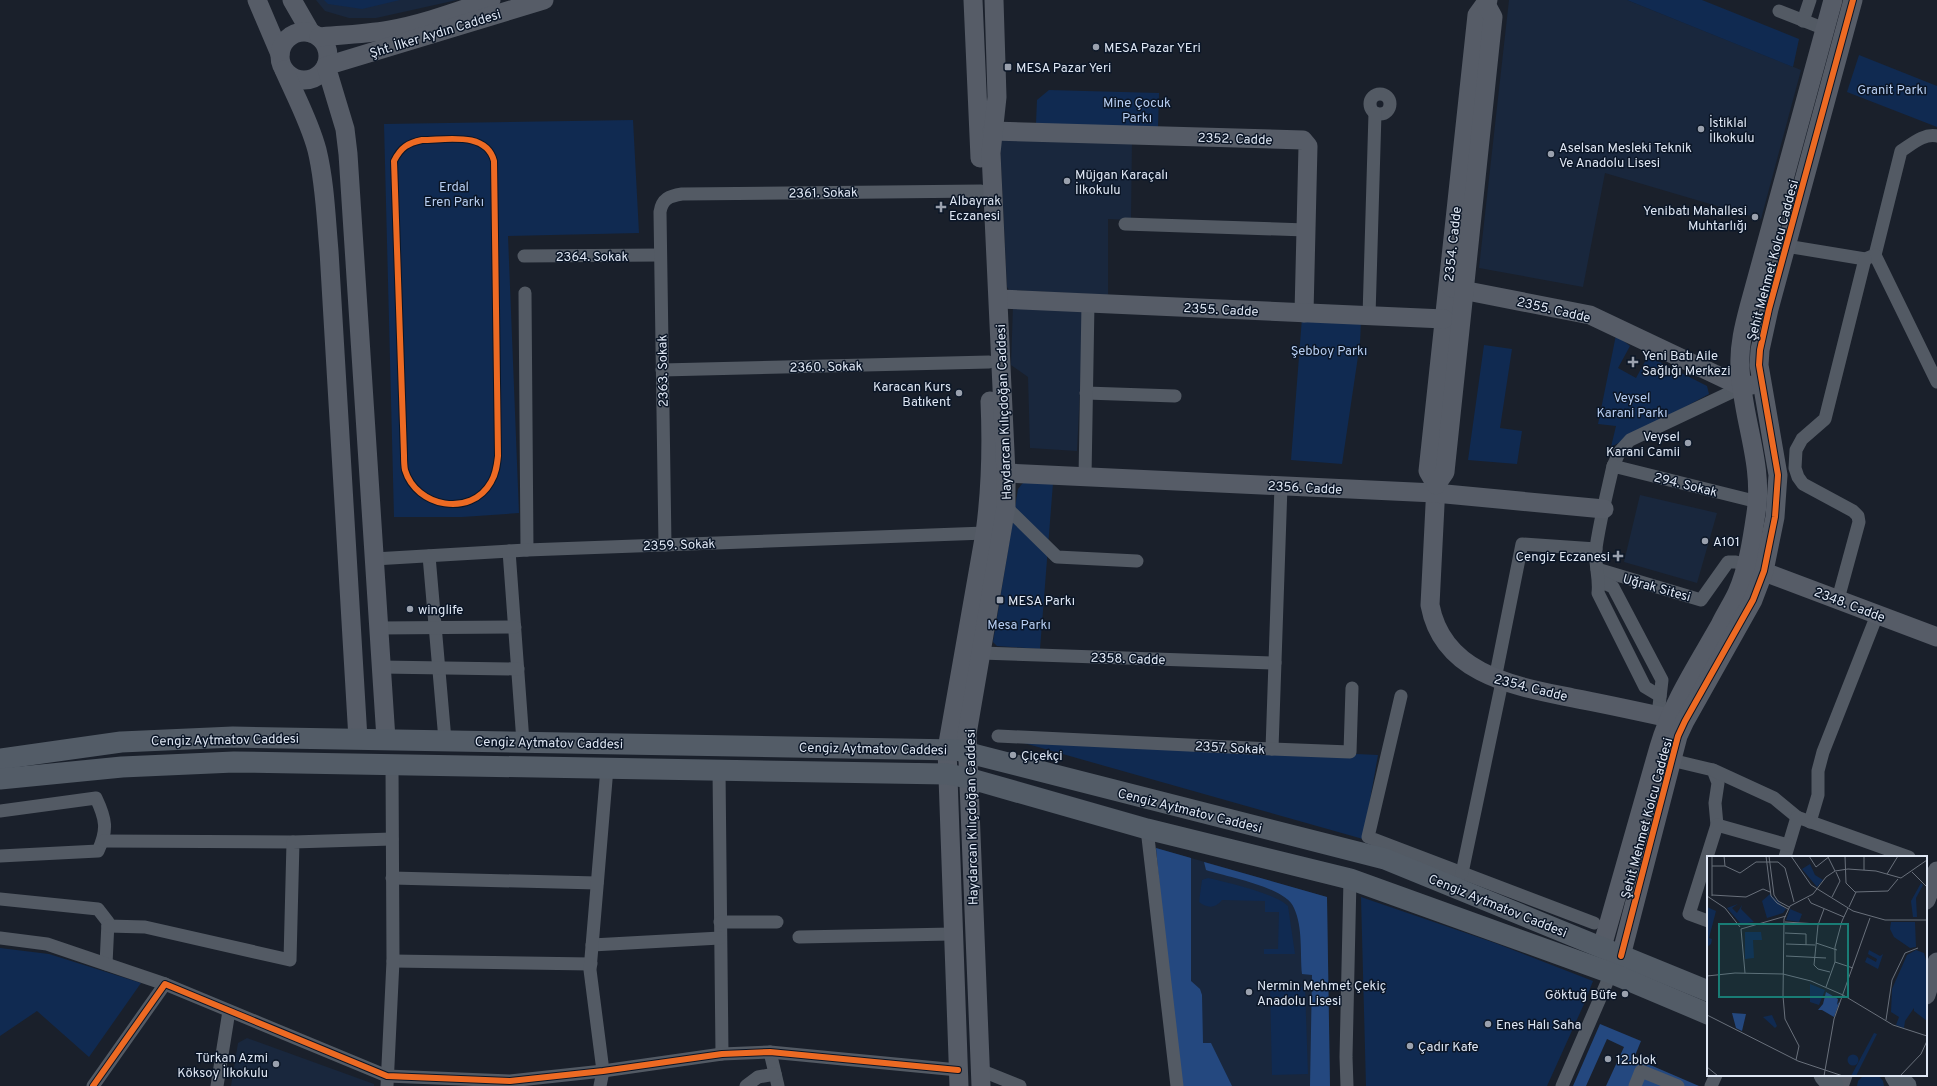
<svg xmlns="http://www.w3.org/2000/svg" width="1937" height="1086" font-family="Overpass,sans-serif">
	<rect width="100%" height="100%" fill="#1a202b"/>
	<!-- built -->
	<g fill="#19273d">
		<polygon points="316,0 457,0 376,18 349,18 325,11"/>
		<polygon points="1509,0 1627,0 1801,70 1761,219 1605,173 1583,287 1479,268"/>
		<polygon points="1002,139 1132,140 1131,220 1108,219 1108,295 1009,290 1007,287 1000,143"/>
		<polygon points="1013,305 1084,307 1077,451 1030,448 1028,377 1011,365"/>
		<polygon points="1640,495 1717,513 1697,583 1624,562"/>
		<polygon points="1156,848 1327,897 1330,1086 1178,1086"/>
		<polygon points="247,1038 374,1084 374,1086 231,1086 238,1043"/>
	</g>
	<!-- green -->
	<g fill="#102a51">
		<polygon points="324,0 400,0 362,9 328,4"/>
		<polygon points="1627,0 1702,0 1799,39 1793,67"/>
		<polygon points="1859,55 1937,86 1937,127 1847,92"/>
		<polygon points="1049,90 1159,93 1158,127 1036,124 1037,100"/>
		<polygon points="633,120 639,233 508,236 519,513 462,517 394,517 384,124"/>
		<polygon points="1302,318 1361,321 1360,343 1342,464 1291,460"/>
		<polygon points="1616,335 1630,346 1618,368 1636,378 1648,356 1707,386 1709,394 1611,447 1616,426 1598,424"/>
		<polygon points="1484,345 1512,349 1500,428 1522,431 1517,464 1468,460"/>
		<polygon points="1026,481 1053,483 1040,649 997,646 993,642 1018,489 1022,484"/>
		<polygon points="1006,738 1378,755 1363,839"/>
		<path d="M1208,878c18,4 69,16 80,28l7,48h-31v-5h14l1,-37h-14v-11l-43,-1c-7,9 -15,8 -23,2l3,-22z"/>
		<polygon points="1361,897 1495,943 1593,981 1584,1004 1547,1086 1366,1086"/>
		<polygon points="0,948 49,954 141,983 89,1057 37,1011 0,1036"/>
		<polygon points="1305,987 1308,1074 1272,1075 1270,988"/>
		<polygon points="1864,1075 1878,1075 1883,1081 1884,1086 1857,1086 1858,1081"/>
	</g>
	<!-- forest -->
	<g fill="#24487f">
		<polygon points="1156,848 1191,858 1191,981 1200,989 1202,995 1203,1043 1211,1043 1232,1086 1178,1086"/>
		<path d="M1204,862l123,35 3,189h-20l2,-111 -10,-1c-2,-20 1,-47 -8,-66 -8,-21 -67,-31 -88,-38z"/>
		<polygon points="1600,1024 1641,1041 1634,1058 1699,1086 1606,1086 1624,1047 1607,1039 1586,1086 1573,1086"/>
	</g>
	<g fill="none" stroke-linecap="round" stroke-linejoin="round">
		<!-- street -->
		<g stroke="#535a64" stroke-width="13">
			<polyline points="1779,11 1825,29"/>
			<polyline points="1803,21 1810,0"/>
			<circle cx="1380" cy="104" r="10"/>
			<polyline points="1125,224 1306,230"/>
			<path d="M1786,246l79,13 10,-4 26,-104c11,-7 23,-18 36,-15"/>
			<polyline points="1875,255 1937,382"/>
			<polyline points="524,256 660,255"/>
			<polyline points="525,293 527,550"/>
			<polyline points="1369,316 1375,113"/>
			<polyline points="662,370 989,362"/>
			<polyline points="1086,393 1175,396"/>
			<polyline points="1613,466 1620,451 1630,440 1742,387"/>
			<polyline points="1085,477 1088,303"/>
			<polyline points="1006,507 1057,557 1137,561"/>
			<path d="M665,545l-5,-333c2,-13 9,-16 22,-18l299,-3"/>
			<polyline points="509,551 523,742"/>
			<polyline points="429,556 445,740"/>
			<polyline points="374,559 527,550 985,533"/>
			<polyline points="1597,569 1701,600 1728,562 1736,562 1746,566"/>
			<polyline points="1600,581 1613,587 1662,680 1658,715"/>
			<polyline points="1838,599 1859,522 1858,516 1853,511 1803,484 1798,477 1795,468 1796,450 1802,439 1825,419 1865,259"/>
			<polyline points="379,628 515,627"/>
			<polyline points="981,653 1275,663"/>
			<polyline points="381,667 518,669"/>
			<polyline points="1495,679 1522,544 1596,549"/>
			<polyline points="1401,696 1368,837 1594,923"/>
			<path d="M1660,696l-15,-9 -47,-94c2,-16 -4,-29 -2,-45 4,-28 11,-55 17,-82l145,36"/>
			<polyline points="998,736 1272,749 1281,486"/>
			<polyline points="1272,749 1350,752 1352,688"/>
			<polyline points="1671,760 1713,770 1718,783 1715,803 1717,825"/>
			<polyline points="719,770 722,1054"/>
			<polyline points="1713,770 1774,798 1797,817"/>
			<path d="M0,811l96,-13c10,21 12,32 2,53l-98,5"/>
			<polyline points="1810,822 1818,795 1818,771 1823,752 1877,615"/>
			<polyline points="1147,829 1177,1086"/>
			<polyline points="103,841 293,842"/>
			<polyline points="1785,857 1797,817 1909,857"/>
			<polyline points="1462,873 1502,682"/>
			<polyline points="392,878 597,883"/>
			<polyline points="0,899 98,909 108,922 106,964"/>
			<polyline points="1708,921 1689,914 1717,825 1788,845"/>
			<polyline points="720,922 777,922"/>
			<polyline points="108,926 145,927 290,960 293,842 392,839"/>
			<polyline points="799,937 952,934"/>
			<polyline points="0,938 47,944 165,984"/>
			<polyline points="592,945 720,938"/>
			<polyline points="393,961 591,964"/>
			<polyline points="770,1052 778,1086"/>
			<polyline points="980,1070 1020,1086"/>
			<polyline points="93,1086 165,984 387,1076 510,1081 603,1071 722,1054 770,1052 958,1070"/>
			<polyline points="217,1086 229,1011"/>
			<polyline points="387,1086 393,961 392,765"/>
			<polyline points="600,1086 603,1071 590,970 607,768"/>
			<polyline points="746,1086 758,1077 775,1074"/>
			<polyline points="1347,1086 1346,1057 1350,879"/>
			<polyline points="1562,1086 1611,973"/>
			<polyline points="1635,1086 1641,1071 1678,1086"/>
			<polyline points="1711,1086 1716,1075"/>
		</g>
		<!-- secondary -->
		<g stroke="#565c67" stroke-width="19">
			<polyline points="257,0 280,54"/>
			<polyline points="292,0 311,33"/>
			<polyline points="973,0 980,158"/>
			<path d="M1488,0l-11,15 -49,456 8,14 -6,120c13,70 85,81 143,93 32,6 64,13 96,20"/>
			<circle cx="304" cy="56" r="24"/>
			<path d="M319,37c23,-2 47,-3 70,-7 35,-6 69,-19 102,-30"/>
			<path d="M284,70c12,27 26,53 33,80 8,33 9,68 12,101l29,488"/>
			<polyline points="992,131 1303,140 1308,146 1304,313"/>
			<polyline points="1452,288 1590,315 1742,387 1752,385"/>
			<polyline points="999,299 1444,319"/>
			<polyline points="1006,473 1435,493 1604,509"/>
			<polyline points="1436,485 1445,472 1493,17 1486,4"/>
			<polyline points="1751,567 1937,637"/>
			<polyline points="386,739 348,154 345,129 326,66 544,0"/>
			<polyline points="1926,900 1937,871"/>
			<path d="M1602,947l57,-200c13,-44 39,-83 61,-122 5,-11 12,-21 17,-32 11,-25 15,-53 19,-80 8,-50 -15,-97 -16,-147 -1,-20 4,-40 9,-59l84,-307"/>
			<polyline points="1621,956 1678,736 1685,721 1753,600 1764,571 1775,517 1778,475 1759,365 1760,350 1769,309 1853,0"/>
			<polyline points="1926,995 1937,962"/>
			<path d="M959,1086l-12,-337 38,-216c6,-44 7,-87 5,-132"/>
			<polyline points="981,1086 967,734 1006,507 1006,473 991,153 997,97 994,0"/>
			<polyline points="1839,1086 1843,1075"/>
		</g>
		<!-- primary -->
		<g stroke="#535c67" stroke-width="21">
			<polyline points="0,759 121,742 233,737 957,750 1385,859 1708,991"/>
			<polyline points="0,779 122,767 234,762 947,774 968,778 1147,829 1350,879 1611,973 1708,1014"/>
			<polyline points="1824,1075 1833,1086"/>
			<polyline points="1895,1075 1898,1080 1906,1086"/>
		</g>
		<!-- cycleway casing -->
		<g stroke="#0b1627" stroke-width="8">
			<g id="cycleway">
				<path d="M422,140c24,0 64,-9 72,21l4,295c-1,9 -2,18 -7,26 -20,36 -75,25 -86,-12 -1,-5 -1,-11 -1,-15l-10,-294c7,-14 14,-18 28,-21z"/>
				<polyline points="1621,956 1678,736 1685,721 1753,600 1764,571 1775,517 1778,475 1759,365 1760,350 1769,309 1853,0"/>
				<polyline points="93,1086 165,984 387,1076 510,1081 603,1071 722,1054 770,1052 958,1070"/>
			</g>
		</g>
		<!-- cycleway -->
		<use href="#cycleway" stroke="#ed6a23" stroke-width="6"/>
	</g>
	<!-- markers -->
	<g fill="#9aa1ae" stroke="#0b1627" stroke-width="1.5">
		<circle cx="1096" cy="47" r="4"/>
		<rect x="1004" y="63" width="8" height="8" rx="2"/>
		<circle cx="1701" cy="129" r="4"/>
		<circle cx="1551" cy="154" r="4"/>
		<circle cx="1067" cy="181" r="4"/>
		<path d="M939 201h4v4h4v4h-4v4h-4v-4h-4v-4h4z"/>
		<circle cx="1755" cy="217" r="4"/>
		<path d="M1631 356h4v4h4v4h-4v4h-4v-4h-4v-4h4z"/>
		<circle cx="959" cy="393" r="4"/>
		<circle cx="1688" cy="443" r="4"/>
		<circle cx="1705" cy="541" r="4"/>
		<path d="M1616 550h4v4h4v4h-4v4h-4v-4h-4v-4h4z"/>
		<rect x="996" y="596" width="8" height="8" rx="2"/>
		<circle cx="410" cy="609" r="4"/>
		<circle cx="1013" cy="755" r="4"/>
		<circle cx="1249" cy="992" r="4"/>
		<circle cx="1625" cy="994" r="4"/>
		<circle cx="1488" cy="1024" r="4"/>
		<circle cx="1410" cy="1046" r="4"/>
		<circle cx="1608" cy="1059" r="4"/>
		<circle cx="276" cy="1064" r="4"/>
	</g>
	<g text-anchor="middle" stroke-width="3" stroke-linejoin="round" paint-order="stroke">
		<!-- street labels -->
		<g font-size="13" fill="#dfe7f4" stroke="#0b1627">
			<text transform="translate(435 33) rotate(-17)" y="5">Şht. İlker Aydın Caddesi</text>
			<text transform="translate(1235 138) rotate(2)" y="5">2352. Cadde</text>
			<text transform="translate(823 192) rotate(-1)" y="5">2361. Sokak</text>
			<text transform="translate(1452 244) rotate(-84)" y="5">2354. Cadde</text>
			<text x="592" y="261">2364. Sokak</text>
			<text transform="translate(1772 260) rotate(-75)" y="5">Şehit Mehmet Kolcu Caddesi</text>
			<text transform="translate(1221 309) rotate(3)" y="5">2355. Cadde</text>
			<text transform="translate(1554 309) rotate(13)" y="5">2355. Cadde</text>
			<text transform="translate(826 366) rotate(-1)" y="5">2360. Sokak</text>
			<text transform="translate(662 371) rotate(-91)" y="5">2363. Sokak</text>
			<text transform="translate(1003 412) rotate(-92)" y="5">Haydarcan Kılıçdoğan Caddesi</text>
			<text transform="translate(1686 484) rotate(14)" y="5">294. Sokak</text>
			<text transform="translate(1305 487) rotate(3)" y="5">2356. Cadde</text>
			<text transform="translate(679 544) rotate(-2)" y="5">2359. Sokak</text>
			<text transform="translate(1657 587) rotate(16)" y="5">Uğrak Sitesi</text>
			<text transform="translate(1850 604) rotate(21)" y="5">2348. Cadde</text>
			<text transform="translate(1128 658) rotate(2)" y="5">2358. Cadde</text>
			<text transform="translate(1531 687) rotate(14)" y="5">2354. Cadde</text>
			<text transform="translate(225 739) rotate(-1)" y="5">Cengiz Aytmatov Caddesi</text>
			<text transform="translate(549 742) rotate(1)" y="5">Cengiz Aytmatov Caddesi</text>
			<text transform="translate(1230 747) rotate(3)" y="5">2357. Sokak</text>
			<text transform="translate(873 748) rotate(1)" y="5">Cengiz Aytmatov Caddesi</text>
			<text transform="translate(1190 810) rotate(14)" y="5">Cengiz Aytmatov Caddesi</text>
			<text transform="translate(971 817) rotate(-91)" y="5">Haydarcan Kılıçdoğan Caddesi</text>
			<text transform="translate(1646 818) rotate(-75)" y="5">Şehit Mehmet Kolcu Caddesi</text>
			<text transform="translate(1498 905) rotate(22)" y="5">Cengiz Aytmatov Caddesi</text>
		</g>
		<!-- poi labels -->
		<g font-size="13" fill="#dfe7f4" stroke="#0b1627" text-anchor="start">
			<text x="1104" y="52">MESA Pazar YEri</text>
			<text x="1016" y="72">MESA Pazar Yeri</text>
			<text x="1709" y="127">İstiklal<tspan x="1709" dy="15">İlkokulu</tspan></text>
			<text x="1559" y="152">Aselsan Mesleki Teknik<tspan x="1559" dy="15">Ve Anadolu Lisesi</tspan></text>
			<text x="1075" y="179">Müjgan Karaçalı<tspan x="1075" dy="15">İlkokulu</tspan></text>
			<text x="949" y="205">Albayrak<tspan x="949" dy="15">Eczanesi</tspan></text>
			<text x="1747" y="215" text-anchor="end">Yenibatı Mahallesi<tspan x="1747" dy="15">Muhtarlığı</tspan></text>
			<text x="1642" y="360">Yeni Batı Aile<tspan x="1642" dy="15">Sağlığı Merkezi</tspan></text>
			<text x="951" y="391" text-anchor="end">Karacan Kurs<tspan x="951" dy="15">Batıkent</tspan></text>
			<text x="1680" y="441" text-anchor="end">Veysel<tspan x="1680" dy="15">Karani Camii</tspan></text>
			<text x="1713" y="546">A101</text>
			<text x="1610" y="561" text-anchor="end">Cengiz Eczanesi</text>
			<text x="1008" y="605">MESA Parkı</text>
			<text x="418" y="614">winglife</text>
			<text x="1021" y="760">Çiçekçi</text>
			<text x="1257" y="990">Nermin Mehmet Çekiç<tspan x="1257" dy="15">Anadolu Lisesi</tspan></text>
			<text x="1617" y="999" text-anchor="end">Göktuğ Büfe</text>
			<text x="1496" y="1029">Enes Halı Saha</text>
			<text x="1418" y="1051">Çadır Kafe</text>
			<text x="268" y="1062" text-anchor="end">Türkan Azmi<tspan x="268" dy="15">Köksoy İlkokulu</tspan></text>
			<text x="1616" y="1064">12.blok</text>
		</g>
		<!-- park labels -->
		<g font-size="13" fill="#b7cef2" stroke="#0b1627">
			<text x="1892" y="94">Granit Parkı</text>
			<text x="1137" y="107">Mine Çocuk<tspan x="1137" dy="15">Parkı</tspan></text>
			<text x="454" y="191">Erdal<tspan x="454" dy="15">Eren Parkı</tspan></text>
			<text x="1329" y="355">Şebboy Parkı</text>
			<text x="1632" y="402">Veysel<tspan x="1632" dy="15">Karani Parkı</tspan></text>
			<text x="1019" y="629">Mesa Parkı</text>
		</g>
	</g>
	<!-- overview -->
	<g transform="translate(1707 856)">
		<rect width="220" height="220" fill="#1a202b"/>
		<path d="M103,8l5,11 8,5 -6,7 -15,-18zM214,27l2,2 -7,13 1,19h-4l-2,-16zM63,38l16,15 -3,4 -16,5 -5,-17zM31,48l-6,4 5,5 5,-8 -1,4 13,13 -13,2 -14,-16zM0,51l9,4 -7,27 3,1 -1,5 -4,3zM83,53l12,5 -3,8 -13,-2zM184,66h24l1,25 -6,1 -16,-11 -4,-8zM38,76h16l1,8h-9l1,18 -9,1zM162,94l11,6 3,-2 -5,15 -13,-7 2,-5 9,5 1,-3 -9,-5zM209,94l8,3 3,11v57l-13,-10v-3l-9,13 -1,7 -8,-3 3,-8 -8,-5 1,-23 15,-34zM103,128l15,6 -6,15 -9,-3zM65,159l5,11 -2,2 -12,-11zM167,177l3,1 -21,42h-5zM140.5 204a5.5 5.5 0 1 1 11 0a5.5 5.5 0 1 1-11 0Z" fill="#102a51"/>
		<path d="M119,136l12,7 -1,6 3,-4 -6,16 -12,-7h-4l5,-6zM25,157l14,1 -4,17 -6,-3z" fill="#24487f"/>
		<path fill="none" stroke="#69707b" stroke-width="1" d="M17,0l1,10 15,7 16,-11h22l7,6 9,34M59,0l5,40 6,7 11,6M62,0l5,39 4,6 11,6M84,0l20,29 42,26 32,9h42M102,0l7,11 14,-11M138,0l1,27 9,9 33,-1 10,-12M158,0h14M121,1l7,14M5,10h13M157,14v-14M205,16l15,15M180,18l11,-18M5,39l34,2 17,-8 7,3M0,40l18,12 15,19M5,40v-40M125,41l8,-16 -4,-9M101,42l3,5 33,14M142,51l7,-15M117,53l-6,16 -4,40 4,4 12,3M78,66l33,2M78,77l21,1v11M109,87l21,7M79,88l29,1M79,100l40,2M128,106l18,6M38,117l-4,-44 45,-13M0,120l28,-3 48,1 28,7 32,14M119,131l9,-25v-15l7,-26 6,-13M136,139l50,30 34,11M0,159l91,46 45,15M179,164l6,-40 13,-27 13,-5M89,204l3,-14 -14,-27 -2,-23 1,-77 6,-13 23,-12 13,-17 9,-6 13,-2 28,2 25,7 26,-18M0,211l11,9M117,220l10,-57 36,-101M193,220l21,-22 6,-13"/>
		<path fill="#197c75" fill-opacity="0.15" stroke="#197c75" stroke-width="2" d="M12,68h129v73h-129z"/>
		<rect width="220" height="220" fill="none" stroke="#dfe7f4" stroke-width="2"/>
	</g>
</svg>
